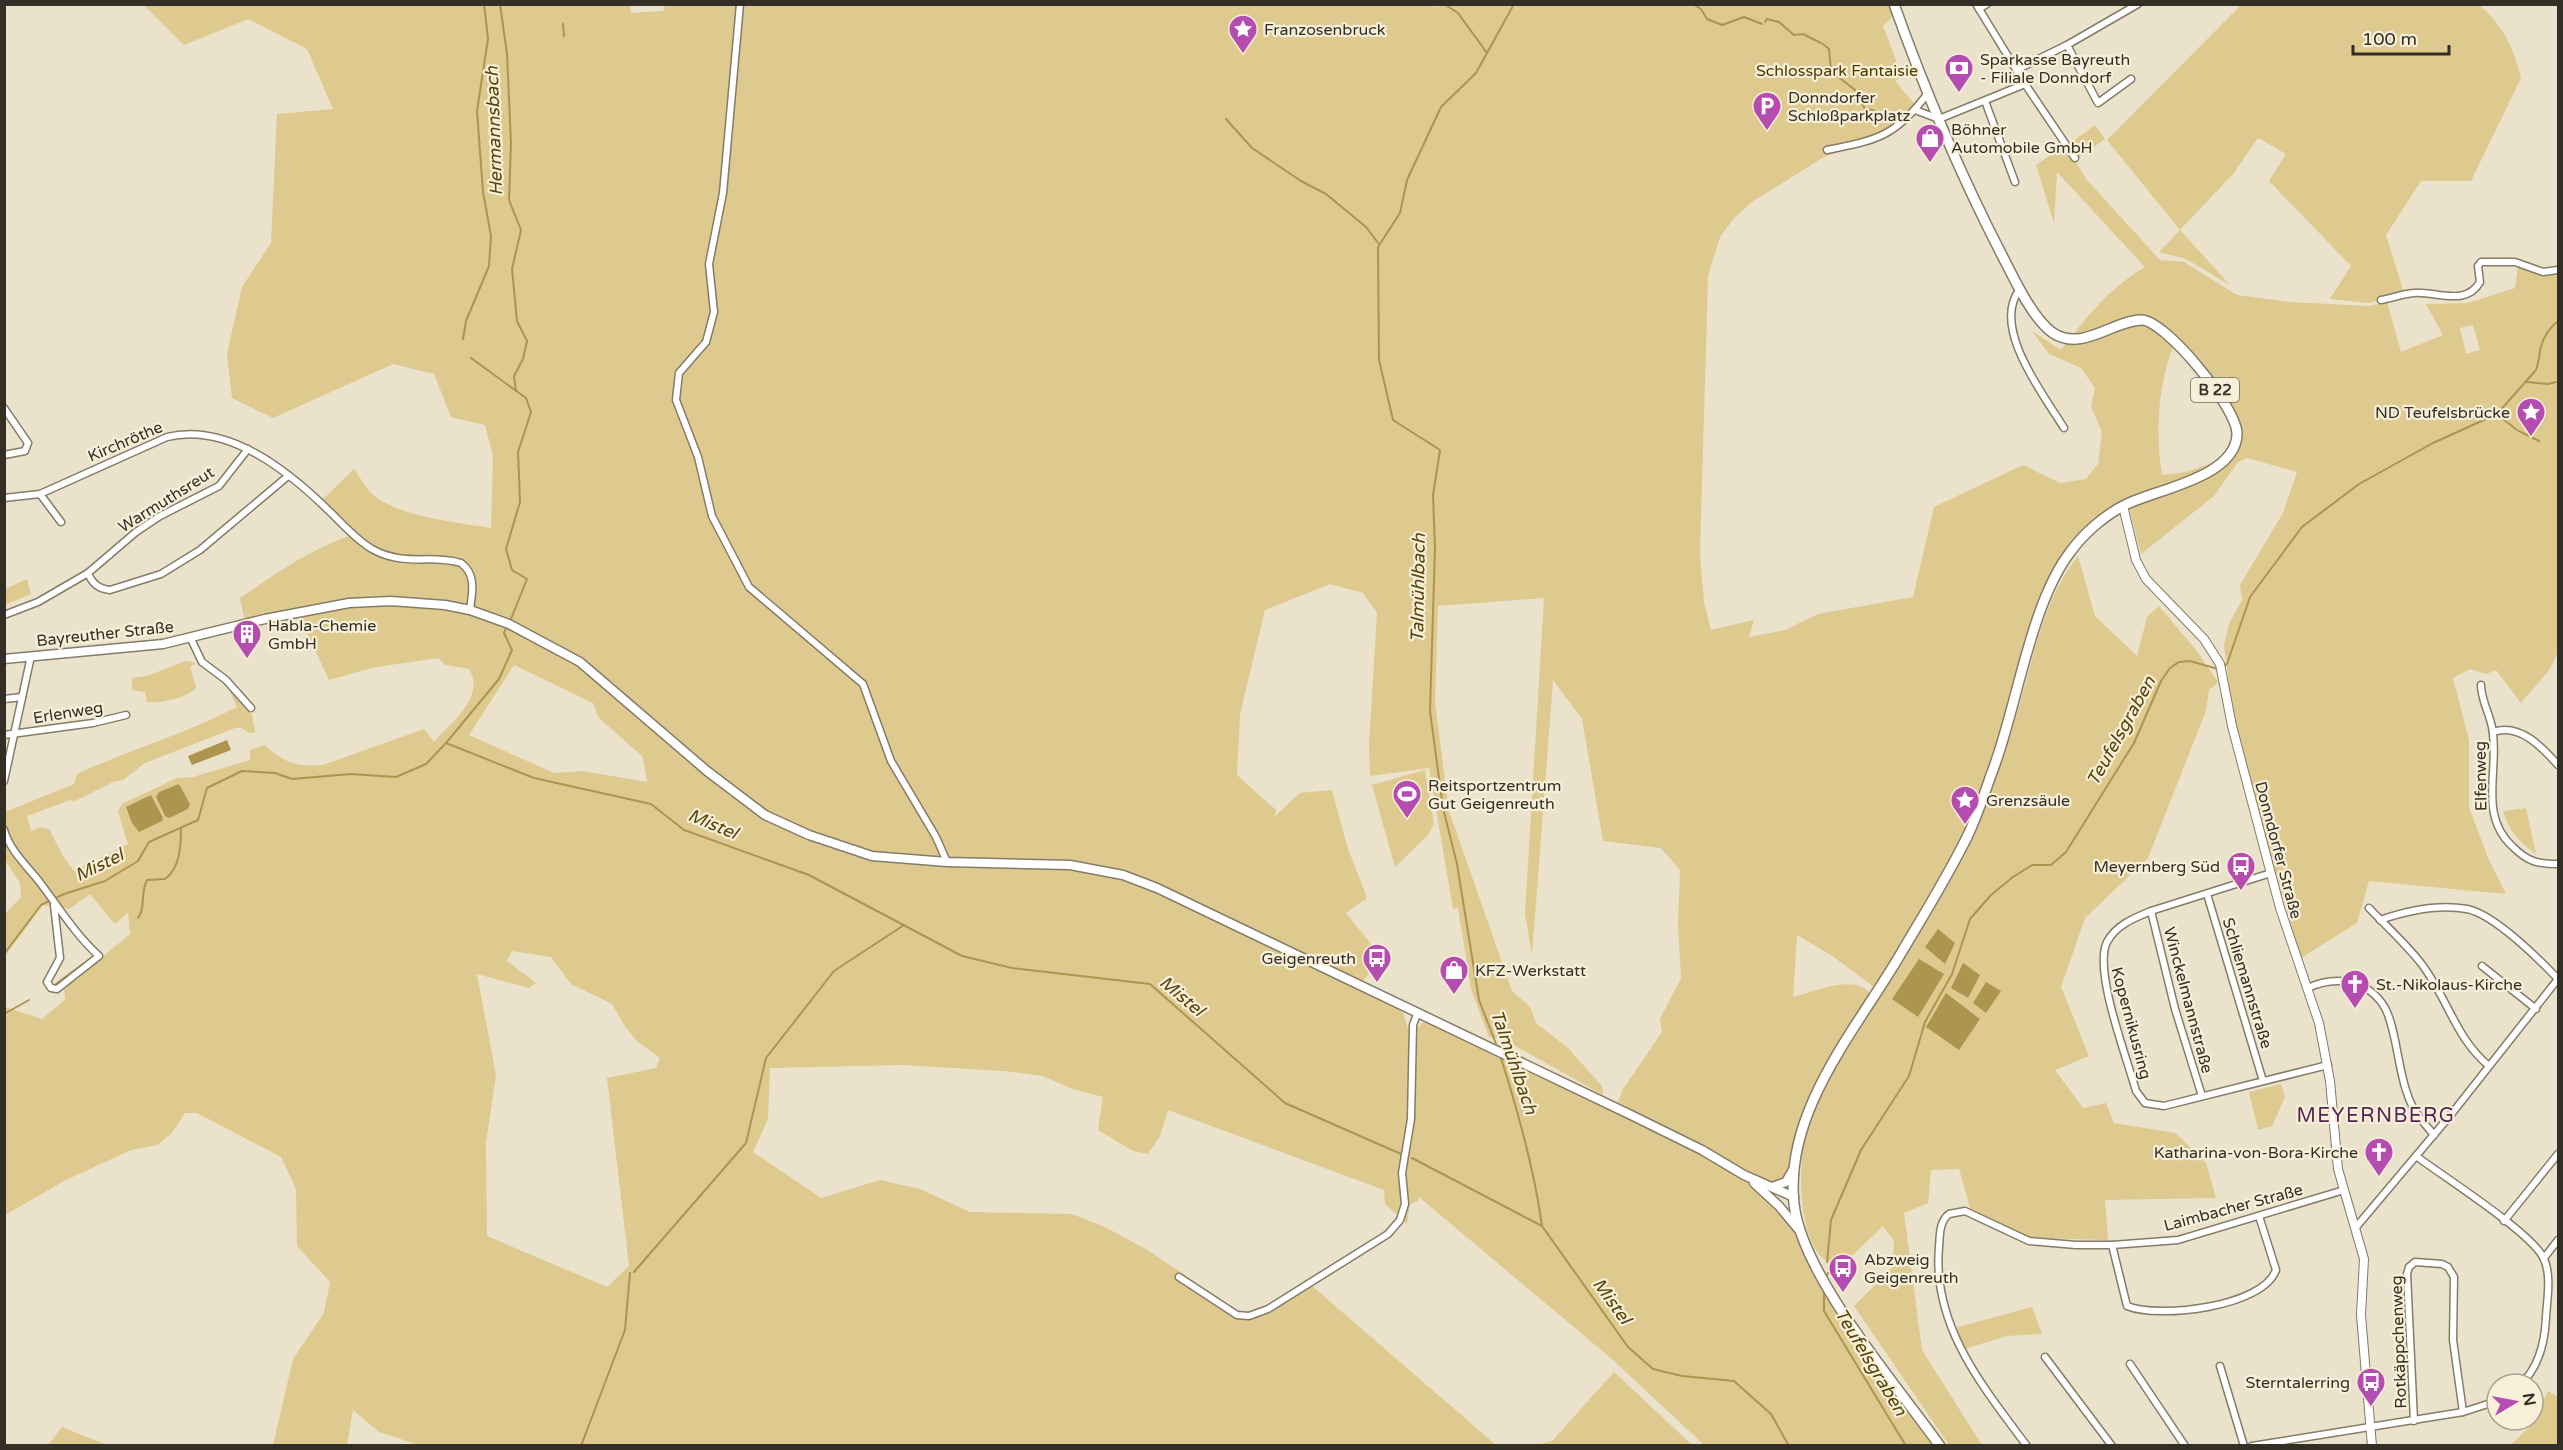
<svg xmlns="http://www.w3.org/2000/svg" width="2563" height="1450" font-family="'Varela Round',sans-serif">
	<rect width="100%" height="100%" fill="#eae2cb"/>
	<!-- green -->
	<g fill="#dec98f" fill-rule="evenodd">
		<path d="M630,4l1,9 32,-2 3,-7h759l10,3 10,-3 444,1 4,11 -10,10 19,50 -7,5 22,26 -32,28 -61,22 -72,45 -18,16 -14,19 -12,39 -8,278 4,48 7,28 43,-10 -5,17 36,-7 33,-16 95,-17 21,-90 89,-42 37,18 26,-4 12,-15 4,-32 -11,-26 4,-18 -14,-20 -32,-14 -17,-23 29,19c26,-33 48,-62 84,-83l-88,-95 -3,51 -18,-58 30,-20 20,34 74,81 24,2 53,33 52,7 80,4 18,-4 14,50 42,-17 -17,-31 42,-1 47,-15 3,-22 24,10 16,-1v375c-7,25 -22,33 -37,53l-25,-33 -10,4 -16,-5 -17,9 16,62v68l20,52 17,34 -137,-13 -12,42 -56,35 -46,-156 -28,-110 2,-9 -5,-38 5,-21 13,-24 -2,-15 43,-72 14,-41 -50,-14 -9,4 -24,34 -73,58 -12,-46 -8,-7 -47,41 -33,61 -55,174 -24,64 -59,102 -29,44 -43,-32 -34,-20 -4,62c20,-5 64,-25 78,-2l-48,78 -32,97 -6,9 -13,5 -154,-82 5,-13 39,-57 -2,-13 21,-41 -3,-53 2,-55 -19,-22 -58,-7 -21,-122 -29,-39 -21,275 -7,-41 19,-316 -106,8 -3,96 14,109 63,180 18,16 6,16 32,25 34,38 1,9 -100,-56 -14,-2 -18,-48 -13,-81 -5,1 -24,-141 -59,8 -1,-32 8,-131 -14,-20 -33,-9 -65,26 -25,104 -3,61 39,35 -2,7 26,-24 32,-3 15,56 20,52 -21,15 36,45 -24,29 45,25 7,24 17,-18 232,114 86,47 18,14 27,29 22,51 120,172h-228l-91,-85 -194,-163 -1,4 -8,3 -3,20 -22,-20 -1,-14 -216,-80 -8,26 -12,18 -15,-3 -35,-21 5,-33 -33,-9 -27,-12 -39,-5 -102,-6 -132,3 -2,51 -15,33 68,46 59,-18 40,9 50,23 102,2 33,13 44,24 37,25 3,9 47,31 12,1 63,-32 185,160 -1074,1 -43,-14 -26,-22 -6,35h-74l20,-86 31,-46 6,-31 -33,-36 -1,-57 -15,-32 -84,-44h-12l-13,20 -15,12 -26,5 -65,30 -61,35v-208l37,12 23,-19 -1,-11 66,-55 -2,-22 -13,12 -25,-30 -21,15 -26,-4 -38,51v-42l16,-17 -1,-14 -15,-23v-48l69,-28 3,-10c52,-24 108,-40 160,-67l-7,-15 2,-2 20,25 3,17 -5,1 -9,-5h-6l-90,35 -22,17 -10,2 -38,19 -5,-1 -43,16 4,15 9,-4 9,2 14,27 11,15 54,-27 -10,-32 4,-8 55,-26 16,-1 57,-17v-10l15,-5c20,18 30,22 58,20l101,-36 10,13c17,-20 52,-45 35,-73l-24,-4 -6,-7 -63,9 -47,13 -32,-69 -52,11 -5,-24c37,-25 70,-49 112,-63l-33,-32 35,-34c5,7 10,16 16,23 26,25 86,30 121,36l2,-72 -8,-31 -34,-8 -17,-43 -41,-10 -120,54 -41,-20 -5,-44 15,-67 29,-44 6,-129 56,-5 -26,-60 -59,-30 -64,26 -40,-40zM2473,325l7,25 -14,4 -6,-26zM2176,339l44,52 19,33 -6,32 -47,16 -24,3c-7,-46 -4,-93 14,-136zM514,665l79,38 6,15 44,39 4,25 -64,-11 -29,2 -85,-38zM512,951l39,6 20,27 41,20 14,24 11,13 23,17 -4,10 -49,10 22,188 -22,21 -120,-51 -1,-93 10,-68 -19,-101 52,14 7,-5 -29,-22z"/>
		<path d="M2241,5h238c26,23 33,39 42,73l-50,103h-50l-35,54 18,58 -35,10 -39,-4 21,-33 -82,-85 17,-27 -28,-16 -25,36 -53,56 50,55 -44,-26 -27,-7 21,-22 -73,-90z"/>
		<polygon points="2095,125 2105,139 2078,158 2068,145"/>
		<path d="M2078,556l17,60 42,40 10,-39 12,-11 37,44 22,32 -9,8 -3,21 -58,147 -63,60 -24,69 28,69 -34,14 28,38 23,-5 8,20 62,10 30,30 10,35 -111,2 3,40 -77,-2 -61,-30 -11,-39 -28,1 -3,33 -24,10 18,137 60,95h-33l-95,-139 39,-39 1,-26 -11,-15 -29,28 -21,10c-5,-3 -12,-6 -15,-11 -19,-27 -20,-84 -13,-115 12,-50 46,-93 72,-136 28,-44 60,-95 82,-142 22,-46 41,-95 57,-144 17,-53 26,-116 62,-160z"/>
		<polygon points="27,579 31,594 5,605 5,589"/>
		<path d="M186,661l10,2 -6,4 6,20c-5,10 -37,17 -49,15l-2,-10 -13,-2v-12l15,-2z"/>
		<polygon points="1425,770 1434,824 1428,835 1395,867 1372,785"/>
		<path d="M2526,808l10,46c-17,-12 -27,-23 -33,-43z"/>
		<polygon points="2281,1084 2285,1097 2272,1126 2258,1130 2249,1092"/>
		<polygon points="2032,1307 2042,1334 2007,1336 1961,1350 1951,1329"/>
		<polygon points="1614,1372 1690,1443 1692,1445 1538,1445 1553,1440"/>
		<polygon points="2548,1391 2558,1397 2558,1445 2511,1445 2533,1423"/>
		<polygon points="62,1427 107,1445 48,1445"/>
	</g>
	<!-- water -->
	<g fill="#ae954f">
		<polygon points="227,740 231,750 192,765 188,756"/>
		<polygon points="179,784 190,804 188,809 169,818 165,816 156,797 159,792"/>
		<polygon points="151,795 163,818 162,821 139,832 132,823 126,807"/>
		<polygon points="1938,929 1955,943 1945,964 1925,947"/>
		<polygon points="1919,959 1944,974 1918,1017 1892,999"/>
		<polygon points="1963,963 1980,975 1968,998 1951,988"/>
		<polygon points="1986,982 2001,991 1986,1013 1973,1003"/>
		<polygon points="1946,993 1980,1019 1959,1050 1926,1027"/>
	</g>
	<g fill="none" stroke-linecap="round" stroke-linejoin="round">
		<!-- stream -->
		<g stroke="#ae954f" stroke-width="2">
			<polyline points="500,4 507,54 511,143 509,200 521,230 512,269 517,321 527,341 523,359 514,376 516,391"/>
			<polyline points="1444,4 1458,13 1487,53"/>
			<polyline points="1693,4 1701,9 1707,19 1722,25 1744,17 1762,24"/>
			<polyline points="1765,22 1767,19 1779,22 1794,35 1803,34 1821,43"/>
			<polyline points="563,24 564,36"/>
			<polyline points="1823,44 1829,49 1831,71 1855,90 1865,109 1873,110 1881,116"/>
			<polyline points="1226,119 1252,148 1301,181 1326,194 1366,227 1379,244"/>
			<polyline points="1887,121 1895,121"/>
			<polyline points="463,339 466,321 489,266 491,236 483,192 477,111 488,39 484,4"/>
			<polyline points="471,358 526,398 531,412 518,452 520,502 506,549 512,570 527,579 511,619"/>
			<path d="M2539,358c1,-15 8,-28 19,-37"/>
			<polyline points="2527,382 2548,384 2556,382"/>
			<polyline points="2498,415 2517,430"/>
			<polyline points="2519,431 2539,441"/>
			<polyline points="2223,666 2227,664 2250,597 2302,527 2359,484 2433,443 2497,414 2536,370 2539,359"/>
			<polyline points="446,743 499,679 512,650 504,633 506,628"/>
			<path d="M138,918c8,-10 2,-25 9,-38l18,-1c15,-10 16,-34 16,-51"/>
			<polyline points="4,954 41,905 64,894 105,881 138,861 149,842 198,820 207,788 242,771 275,773 292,779 351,774 396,777 426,764 446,743 534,778 651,804 684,830 809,875 962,956 1012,968 1150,984 1285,1103 1401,1154"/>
			<polyline points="56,984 83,964"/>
			<polyline points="4,1014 29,1000"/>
			<polyline points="1498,1049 1479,1000 1457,864 1443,808 1430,711 1435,548 1433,495 1440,450 1393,420 1379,360 1378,247 1400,213 1407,180 1441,107 1476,73 1514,4"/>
			<path d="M1500,1055c18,56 34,112 42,171"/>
			<polyline points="1412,1158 1542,1226 1628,1347 1653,1369 1682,1376 1734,1381 1771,1414 1789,1446"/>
			<polyline points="1827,1262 1831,1220 1861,1150 1909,1076 1925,1022 1952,974 1970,919 1991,895 2013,877 2032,865 2051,865 2066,852 2134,743 2161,681 2170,668 2179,662 2190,661 2218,669"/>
			<polyline points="634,1272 746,1143 766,1058 834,971 904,925"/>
			<polyline points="1827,1275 1828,1273"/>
			<polyline points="1824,1289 1824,1311 1906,1446"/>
			<polyline points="581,1446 625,1330 630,1273"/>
		</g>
		<!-- minor casing -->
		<g stroke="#847c68" stroke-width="9">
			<g id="minor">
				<polyline points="740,4 723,193 709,264 714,312 706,342 679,373 676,400 698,457 712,516 749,587 863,684 891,761 936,837 947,862"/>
				<polyline points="1976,4 2025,84 2075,158"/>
				<polyline points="1979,9 1987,4"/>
				<polyline points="2067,45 2098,103 2131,79"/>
				<polyline points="2016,70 2067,45 2138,4"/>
				<polyline points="1985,101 2015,182"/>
				<polyline points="1915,110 1939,119 2025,84"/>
				<path d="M1827,150c51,-10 69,-14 101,-57"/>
				<path d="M2020,289c-30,38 24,106 44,139"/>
				<path d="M2381,300c11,-2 21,-6 33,-7 22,-2 52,14 66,-11l-2,-16 3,-4h34l28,10 15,-2"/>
				<polyline points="4,408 28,443 25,451 4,455"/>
				<polyline points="40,494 61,522"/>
				<path d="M4,498l36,-4 127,-57c60,-15 120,33 160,72 14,13 28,30 45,40 32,18 59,5 89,14 16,12 11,30 9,47"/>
				<path d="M88,573c4,11 11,16 22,17l51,-16 39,-24 88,-74"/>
				<polyline points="4,615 38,602 88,573 136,532 160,516 219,486 248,449"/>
				<polyline points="191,639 202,662 226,680 251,708"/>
				<path d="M2481,685c0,17 11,32 12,49 5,40 -14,82 20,113 15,15 25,17 45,17"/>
				<polyline points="4,699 22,697"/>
				<path d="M2493,732c27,-9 49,15 65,33"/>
				<polyline points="4,735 93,723 126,715"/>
				<polyline points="4,781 31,656"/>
				<path d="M4,830c6,20 21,34 34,50 20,26 36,53 61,76l-42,33 -6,-1 -4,-6 13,-24 -6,-53"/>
				<path d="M2271,873l-120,38c-17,7 -35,14 -44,31 -14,28 20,116 29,149l9,12 19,3 164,-41"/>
				<polyline points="2207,894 2263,1081"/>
				<path d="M2369,908c17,18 36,35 51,54 27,34 35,76 69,104"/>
				<polyline points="2151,911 2175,1009 2202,1096"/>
				<path d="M2380,920c26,-9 59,-16 87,-11 27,5 73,51 91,70"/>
				<polyline points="2482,966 2536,1009"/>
				<path d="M2308,988c28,-13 61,-8 77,20 11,20 13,61 22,85 5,17 16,29 27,42"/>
				<path d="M2416,1156c28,21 113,75 127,101 9,17 4,42 3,60 -1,24 -7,50 -25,67"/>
				<polyline points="2504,1221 2558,1154"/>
				<polyline points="2357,1226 2453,1112 2558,979"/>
				<path d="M2112,1245l15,61c32,13 136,1 149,-36l-17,-54"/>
				<polyline points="2544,1258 2558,1240"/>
				<polyline points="1179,1277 1237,1315 1249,1316 1268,1309 1388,1234 1400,1220 1405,1204 1402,1173 1411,1119 1413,1025 1418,1012"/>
				<polyline points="2045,1357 2112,1446"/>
				<polyline points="2130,1364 2185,1446"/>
				<polyline points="2220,1366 2244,1446"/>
				<polyline points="2414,1421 2407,1274 2409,1267 2415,1262 2442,1264 2448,1267 2454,1277 2453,1340 2463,1412"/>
				<path d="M2027,1446c-44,-59 -95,-120 -88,-199 1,-12 0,-25 10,-33l16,-3 64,30 47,4h36l66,-5 166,-50"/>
				<polyline points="2252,1446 2463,1412 2497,1401"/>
			</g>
		</g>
		<!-- tertiary casing -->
		<g stroke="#847c68" stroke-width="10">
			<polyline id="tertiary" points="2123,506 2136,560 2146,579 2204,639 2220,664 2232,726 2280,908 2319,1023 2330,1081 2338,1169 2364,1259 2361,1315 2372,1446"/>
		</g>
		<!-- secondary casing -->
		<g stroke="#847c68" stroke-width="11">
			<g id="secondary">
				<polyline points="4,659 163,644 265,619 349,603 391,601 445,605 470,610 509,624 580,662 707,771 765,815 809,835 872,856 947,862 1070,865 1123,875 1157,888 1631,1115 1702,1150 1744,1175 1794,1197"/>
				<polyline points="1754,1183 1779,1206 1799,1230"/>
				<polyline points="1772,1187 1786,1182 1794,1168"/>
			</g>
		</g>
		<!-- primary casing -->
		<g stroke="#847c68" stroke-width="12">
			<path id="primary" d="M1894,4c32,90 69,177 113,261 10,20 28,56 46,68 29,19 59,-12 88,-13 24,-1 98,90 96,115 -2,42 -79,54 -110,69 -21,10 -43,29 -56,47 -42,54 -54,159 -80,224 -7,20 -14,41 -23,60 -20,41 -45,81 -68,120 -44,75 -116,156 -106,249 8,72 102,180 146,242"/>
		</g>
		<!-- minor -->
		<use href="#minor" stroke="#fff" stroke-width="6"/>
		<!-- tertiary -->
		<use href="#tertiary" stroke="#fff" stroke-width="8"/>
		<!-- secondary -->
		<use href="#secondary" stroke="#fff" stroke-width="8"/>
		<!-- primary -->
		<use href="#primary" stroke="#fff" stroke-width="9"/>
	</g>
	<!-- icons -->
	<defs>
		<g id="sight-pin" transform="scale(1.5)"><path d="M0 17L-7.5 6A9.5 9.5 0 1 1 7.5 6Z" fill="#b54db0" stroke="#f8efd8"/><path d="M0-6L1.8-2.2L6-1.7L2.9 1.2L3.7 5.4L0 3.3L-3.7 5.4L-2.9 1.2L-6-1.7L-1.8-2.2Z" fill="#fff"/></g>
		<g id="bank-pin" transform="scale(1.5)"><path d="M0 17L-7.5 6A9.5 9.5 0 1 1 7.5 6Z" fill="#b54db0" stroke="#f8efd8"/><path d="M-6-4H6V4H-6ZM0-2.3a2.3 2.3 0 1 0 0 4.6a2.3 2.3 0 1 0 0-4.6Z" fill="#fff"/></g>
		<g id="parking-pin" transform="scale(1.5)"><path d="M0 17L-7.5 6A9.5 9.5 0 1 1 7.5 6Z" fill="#b54db0" stroke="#f8efd8"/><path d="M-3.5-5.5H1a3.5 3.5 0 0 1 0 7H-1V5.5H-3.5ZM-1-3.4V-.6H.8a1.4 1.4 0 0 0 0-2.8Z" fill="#fff"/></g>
		<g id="shop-pin" transform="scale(1.5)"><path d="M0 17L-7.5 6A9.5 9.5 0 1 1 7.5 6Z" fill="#b54db0" stroke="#f8efd8"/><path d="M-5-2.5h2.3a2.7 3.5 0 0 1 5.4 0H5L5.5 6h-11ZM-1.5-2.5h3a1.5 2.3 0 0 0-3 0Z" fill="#fff"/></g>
		<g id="building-pin" transform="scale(1.5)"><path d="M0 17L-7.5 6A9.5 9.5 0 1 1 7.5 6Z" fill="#b54db0" stroke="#f8efd8"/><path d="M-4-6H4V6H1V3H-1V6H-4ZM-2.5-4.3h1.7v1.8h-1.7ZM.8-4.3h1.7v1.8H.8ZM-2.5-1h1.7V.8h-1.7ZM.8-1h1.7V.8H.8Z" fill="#fff"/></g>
		<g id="stadium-pin" transform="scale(1.5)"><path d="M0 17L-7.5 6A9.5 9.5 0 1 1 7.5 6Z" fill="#b54db0" stroke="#f8efd8"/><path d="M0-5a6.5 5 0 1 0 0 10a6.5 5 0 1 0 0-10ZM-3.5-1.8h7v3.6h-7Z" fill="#fff"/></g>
		<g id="bus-pin" transform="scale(1.5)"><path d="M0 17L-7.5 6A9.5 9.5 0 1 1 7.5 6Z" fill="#b54db0" stroke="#f8efd8"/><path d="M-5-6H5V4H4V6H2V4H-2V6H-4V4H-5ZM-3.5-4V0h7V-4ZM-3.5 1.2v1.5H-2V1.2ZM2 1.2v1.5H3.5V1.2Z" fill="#fff"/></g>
		<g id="church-pin" transform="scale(1.5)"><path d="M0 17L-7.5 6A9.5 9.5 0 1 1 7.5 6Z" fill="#b54db0" stroke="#f8efd8"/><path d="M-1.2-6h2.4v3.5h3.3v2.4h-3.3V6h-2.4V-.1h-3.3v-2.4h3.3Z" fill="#fff"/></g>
	</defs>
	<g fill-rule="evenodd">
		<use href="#sight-pin" x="1243" y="29"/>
		<use href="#bank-pin" x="1959" y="68"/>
		<use href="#parking-pin" x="1767" y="106"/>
		<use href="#shop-pin" x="1930" y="138"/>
		<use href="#sight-pin" x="2531" y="412"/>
		<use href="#building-pin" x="247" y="634"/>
		<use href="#stadium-pin" x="1407" y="794"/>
		<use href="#sight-pin" x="1965" y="800"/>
		<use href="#bus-pin" x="2241" y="866"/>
		<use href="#bus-pin" x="1377" y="958"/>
		<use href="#shop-pin" x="1454" y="970"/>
		<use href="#church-pin" x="2355" y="984"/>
		<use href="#church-pin" x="2379" y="1152"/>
		<use href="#bus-pin" x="1843" y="1268"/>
		<use href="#bus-pin" x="2371" y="1382"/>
	</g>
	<g text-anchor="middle" stroke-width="4.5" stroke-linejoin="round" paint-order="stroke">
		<!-- shield labels -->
		<rect fill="#f8efd8" stroke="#6e695c" stroke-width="1.5" x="2191" y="378" width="48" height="24" rx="4.5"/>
		<g font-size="15" font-weight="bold" fill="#332f27">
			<text x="2215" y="395">B 22</text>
		</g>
		<!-- poi labels -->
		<g font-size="16" fill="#332f27" stroke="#f8efd8" text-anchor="start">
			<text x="1264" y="35">Franzosenbruck</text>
			<text x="1980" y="65">Sparkasse Bayreuth<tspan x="1980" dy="18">- Filiale Donndorf</tspan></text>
			<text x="1788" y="103">Donndorfer<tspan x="1788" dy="18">Schloßparkplatz</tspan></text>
			<text x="1951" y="135">Böhner<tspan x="1951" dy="18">Automobile GmbH</tspan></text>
			<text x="2510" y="418" text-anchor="end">ND Teufelsbrücke</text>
			<text x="268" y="631">Habla-Chemie<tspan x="268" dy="18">GmbH</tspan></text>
			<text x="1428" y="791">Reitsportzentrum<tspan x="1428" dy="18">Gut Geigenreuth</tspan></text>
			<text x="1986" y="806">Grenzsäule</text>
			<text x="2220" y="872" text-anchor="end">Meyernberg Süd</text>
			<text x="1356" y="964" text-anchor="end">Geigenreuth</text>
			<text x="1475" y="976">KFZ-Werkstatt</text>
			<text x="2376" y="990">St.-Nikolaus-Kirche</text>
			<text x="2358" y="1158" text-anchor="end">Katharina-von-Bora-Kirche</text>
			<text x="1864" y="1265">Abzweig<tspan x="1864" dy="18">Geigenreuth</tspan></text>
			<text x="2350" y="1388" text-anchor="end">Sterntalerring</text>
		</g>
		<!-- park labels -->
		<g font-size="16" fill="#4d3c00" stroke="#f8efd8">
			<text x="1837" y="76">Schlosspark Fantaisie</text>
		</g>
		<!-- street labels -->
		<g font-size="16" fill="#332f27" stroke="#f8efd8">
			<text transform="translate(125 441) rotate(-23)" y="6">Kirchröthe</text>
			<text transform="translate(166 499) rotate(-32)" y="6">Warmuthsreut</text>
			<text transform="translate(105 633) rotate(-6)" y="6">Bayreuther Straße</text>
			<text transform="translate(68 712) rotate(-9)" y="6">Erlenweg</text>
			<text transform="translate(2480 776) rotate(-91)" y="6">Elfenweg</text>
			<text transform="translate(2279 850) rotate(75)" y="6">Donndorfer Straße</text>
			<text transform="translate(2248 983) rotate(73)" y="6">Schliemannstraße</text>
			<text transform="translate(2189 1000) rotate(75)" y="6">Winckelmannstraße</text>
			<text transform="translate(2132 1023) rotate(75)" y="6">Kopernikusring</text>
			<text transform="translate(2233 1207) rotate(-15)" y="6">Laimbacher Straße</text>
			<text transform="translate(2398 1342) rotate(-92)" y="6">Rotkäppchenweg</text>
		</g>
		<!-- water labels -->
		<g font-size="18" font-style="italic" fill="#56440b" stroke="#f8efd8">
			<text transform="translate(494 131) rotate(-92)" y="6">Hermannsbach</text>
			<text transform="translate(1418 588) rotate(-89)" y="6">Talmühlbach</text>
			<text transform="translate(2121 731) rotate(-61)" y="6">Teufelsgraben</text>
			<text transform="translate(713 824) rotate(23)" y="6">Mistel</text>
			<text transform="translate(99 865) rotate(-26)" y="6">Mistel</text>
			<text transform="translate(1182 996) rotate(40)" y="6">Mistel</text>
			<text transform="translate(1514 1062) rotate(71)" y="6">Talmühlbach</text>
			<text transform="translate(1612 1301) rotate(54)" y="6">Mistel</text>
			<text transform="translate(1871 1362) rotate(59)" y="6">Teufelsgraben</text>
		</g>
		<!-- quarter labels -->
		<g font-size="20" letter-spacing="1.5" fill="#552353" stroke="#f8efd8">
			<text x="2376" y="1122">MEYERNBERG</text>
		</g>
	</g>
	<!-- border -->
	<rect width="2563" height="1450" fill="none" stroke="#332f27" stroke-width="12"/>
	<!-- north arrow -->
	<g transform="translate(2515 1402) rotate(80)"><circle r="28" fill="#f8efd8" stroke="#a9a291" stroke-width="1.5"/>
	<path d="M0-4.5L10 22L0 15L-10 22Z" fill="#b54db0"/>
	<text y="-9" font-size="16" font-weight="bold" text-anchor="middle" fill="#332f27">N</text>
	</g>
	<!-- scale -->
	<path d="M2353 45v9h96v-9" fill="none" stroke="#332f27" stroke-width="3"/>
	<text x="2362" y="45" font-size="18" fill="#332f27" stroke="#f8efd8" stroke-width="4.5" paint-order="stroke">100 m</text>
</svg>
